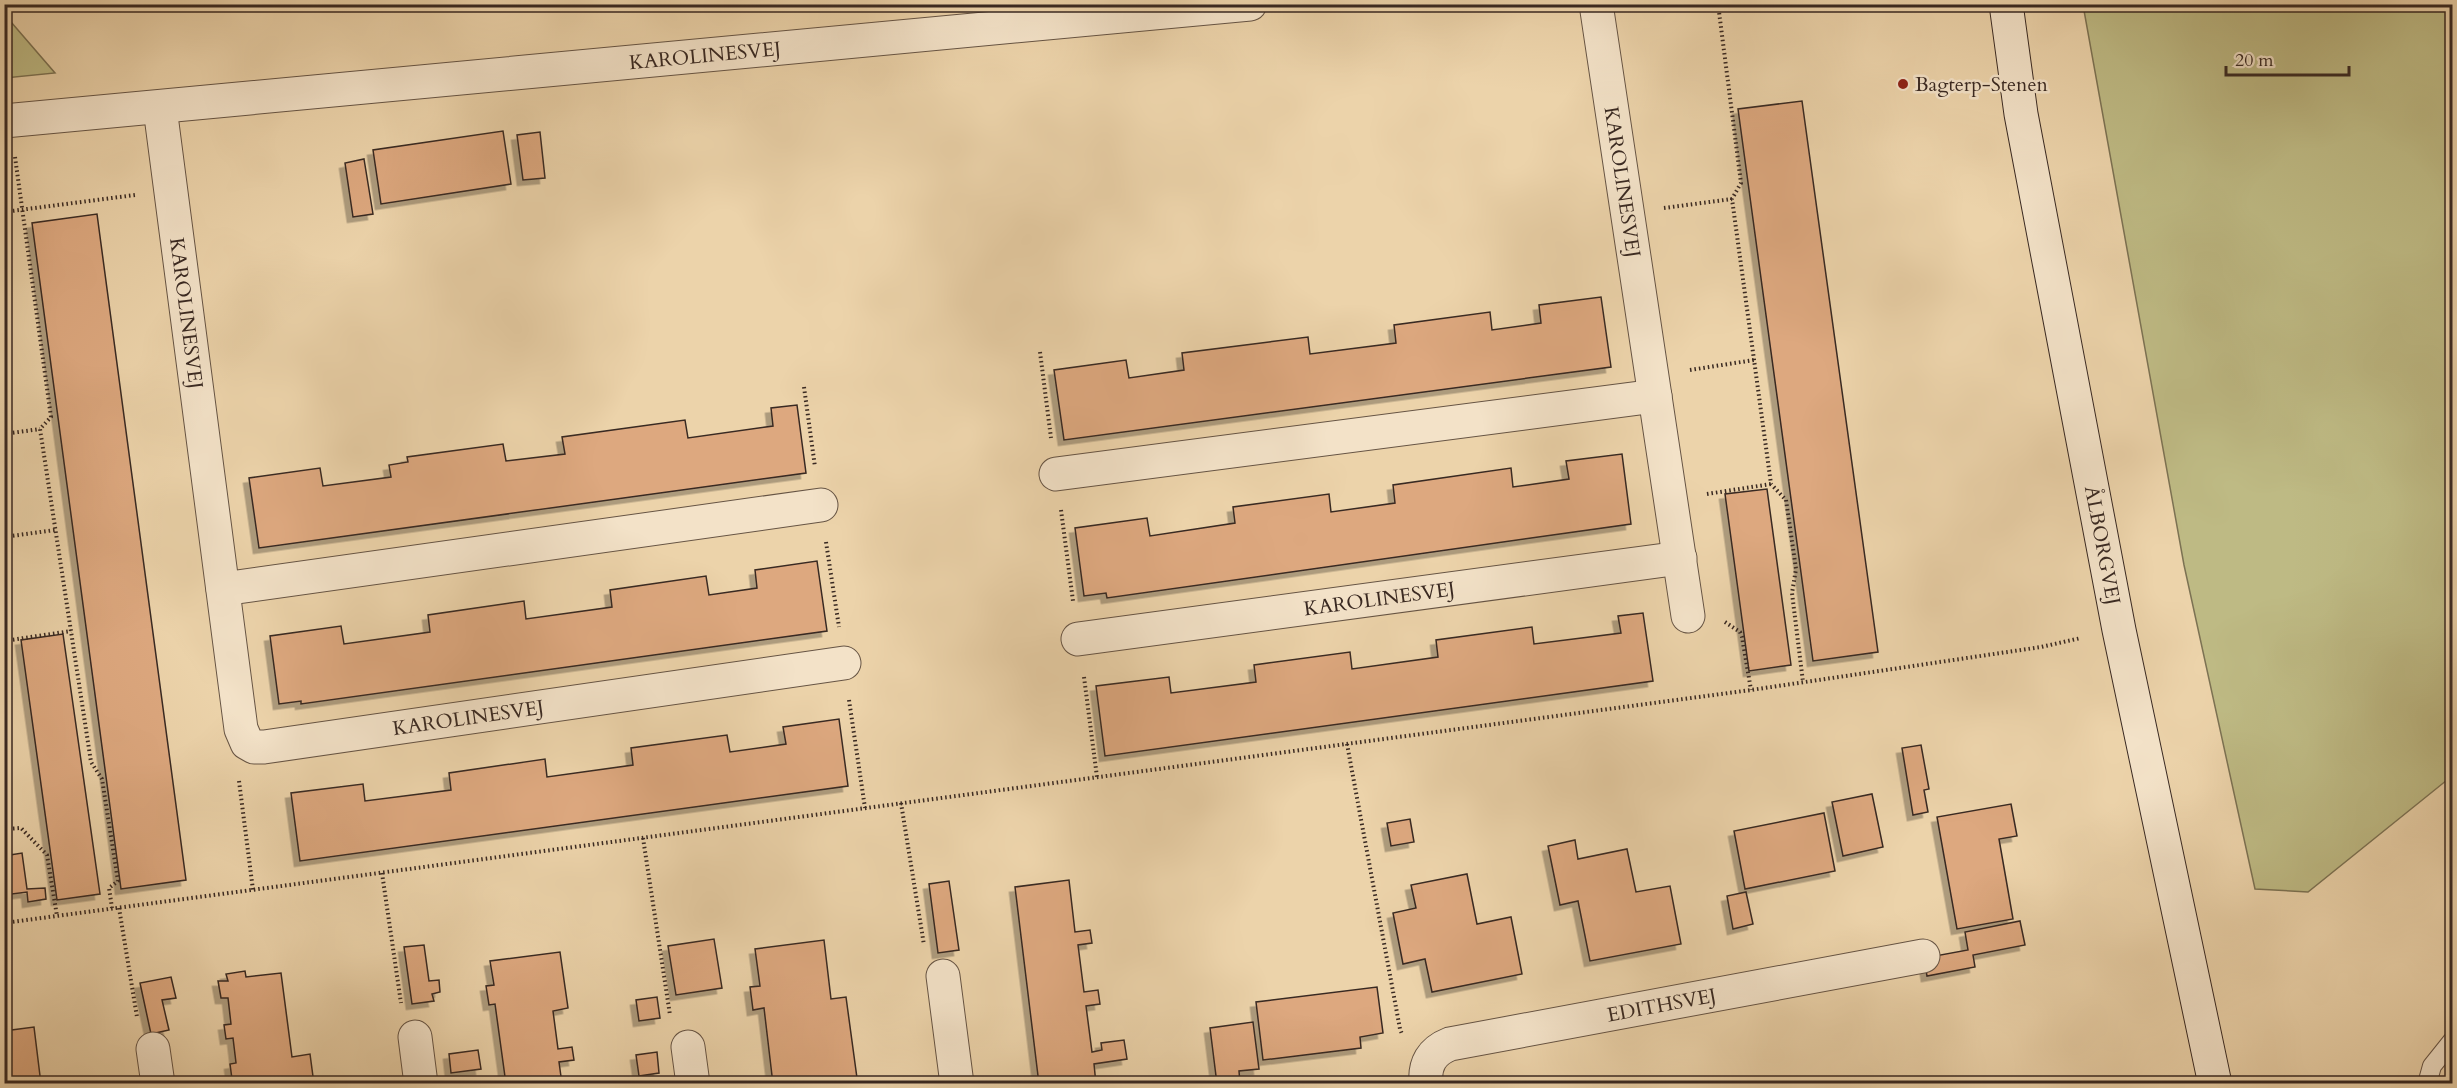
<svg xmlns="http://www.w3.org/2000/svg" width="2457" height="1088" font-family="Cardo,serif">
	<defs>
		<filter id="shadow"><feDropShadow dx="-5.5" dy="5.5" stdDeviation="0" flood-color="#0004"/></filter>
	</defs>
	<rect width="100%" height="100%" fill="#ecd3aa"/>
	<filter id="stains"><feTurbulence type="fractalNoise" baseFrequency=".00333" numOctaves="4"/><feColorMatrix values="0 0 0 0 .2 0 0 0 0 .09 0 0 0 0 .02 0 0 0 .5 -.17"/></filter>
	<radialGradient id="worn" r=".72"><stop offset=".6" stop-color="#630" stop-opacity="0"/><stop offset="1" stop-color="#630" stop-opacity=".3"/></radialGradient>
	<!-- green -->
	<g fill="#beba84" stroke="#7c7253" stroke-width="1.5">
		<polygon points="2083,5 2452,5 2452,776 2308,892 2255,889 2184,565"/>
		<polygon points="4,15 5,15 55,73 5,78"/>
	</g>
	<!-- building -->
	<g fill="#dda87f" stroke="#392922" stroke-width="1.5" filter="url(#shadow)">
		<polygon points="1802,101 1878,652 1813,661 1738,109"/>
		<polygon points="503,131 511,184 381,204 373,150"/>
		<polygon points="540,132 545,178 523,180 517,135"/>
		<polygon points="364,159 373,214 353,217 345,163"/>
		<polygon points="97,214 186,880 121,889 32,223"/>
		<polygon points="1601,297 1611,367 1064,440 1054,370 1126,360 1129,378 1184,370 1182,353 1308,337 1310,354 1396,343 1394,325 1490,312 1492,330 1541,323 1539,305"/>
		<polygon points="797,405 806,473 259,548 249,478 320,468 323,486 391,477 389,465 408,462 407,457 503,444 506,461 565,454 562,437 685,420 688,438 773,426 771,408"/>
		<polygon points="1622,454 1631,524 1107,598 1106,593 1084,596 1075,528 1147,518 1150,536 1235,523 1233,507 1329,494 1331,512 1395,503 1393,485 1511,468 1513,487 1569,479 1566,461"/>
		<polygon points="1767,489 1791,665 1749,671 1725,494"/>
		<polygon points="817,561 827,631 301,704 301,701 279,704 270,636 341,626 344,644 430,632 428,615 524,601 526,619 612,607 610,590 706,576 709,595 757,588 755,570"/>
		<polygon points="1643,613 1653,681 1105,756 1096,686 1169,677 1171,693 1256,682 1254,665 1350,652 1352,669 1438,657 1436,640 1532,627 1534,644 1621,633 1618,616"/>
		<polygon points="63,634 100,894 57,900 21,640"/>
		<polygon points="839,719 848,786 300,861 291,793 363,784 365,801 451,790 449,773 545,759 547,777 633,765 631,748 727,735 730,752 786,744 783,727"/>
		<polygon points="1921,745 1929,789 1924,790 1928,812 1913,815 1902,748"/>
		<polygon points="1872,794 1883,847 1843,856 1832,802"/>
		<polygon points="2011,804 2017,836 1999,839 2013,919 1957,929 1937,817"/>
		<polygon points="1824,813 1835,871 1745,889 1734,831"/>
		<polygon points="1410,819 1414,842 1391,846 1387,823"/>
		<polygon points="1575,840 1578,859 1627,849 1636,892 1670,886 1681,944 1590,961 1578,901 1560,905 1548,846"/>
		<polygon points="22,853 27,889 45,888 46,899 28,902 27,892 4,895 4,856"/>
		<polygon points="1467,874 1477,924 1511,917 1522,974 1432,992 1425,959 1403,964 1393,913 1416,908 1411,885"/>
		<polygon points="1069,880 1075,932 1090,930 1092,943 1078,945 1084,992 1098,990 1100,1004 1086,1006 1092,1052 1102,1050 1101,1043 1124,1040 1127,1059 1094,1064 1096,1084 1039,1084 1015,887"/>
		<polygon points="949,881 959,950 938,953 929,884"/>
		<polygon points="1746,892 1753,924 1733,929 1727,896"/>
		<polygon points="2020,921 2025,945 1973,955 1975,967 1927,976 1924,958 1968,950 1965,932"/>
		<polygon points="714,939 722,988 676,995 668,946"/>
		<polygon points="824,940 831,999 846,997 857,1078 843,1079 843,1084 773,1084 764,1008 753,1010 750,987 760,986 755,949"/>
		<polygon points="424,945 429,981 439,980 440,992 432,994 434,1001 412,1004 404,947"/>
		<polygon points="560,952 568,1008 553,1011 558,1049 572,1047 574,1060 559,1062 562,1084 506,1084 495,1004 489,1005 486,986 494,985 490,961"/>
		<polygon points="245,971 246,977 281,973 292,1057 310,1054 314,1084 239,1084 238,1077 232,1079 230,1064 236,1063 233,1038 226,1039 224,1025 231,1024 228,998 221,998 218,981 228,981 226,974"/>
		<polygon points="171,977 176,998 162,1000 169,1030 151,1034 140,983"/>
		<polygon points="1377,987 1383,1033 1360,1037 1361,1048 1263,1060 1256,1002"/>
		<polygon points="657,997 660,1018 639,1021 636,1000"/>
		<polygon points="1253,1022 1259,1069 1239,1071 1240,1083 1217,1084 1210,1028"/>
		<polygon points="34,1027 41,1084 4,1084 4,1031"/>
		<polygon points="478,1050 481,1069 451,1073 449,1054"/>
		<polygon points="657,1052 659,1073 639,1076 636,1055"/>
	</g>
	<g fill="none" stroke-linecap="round" stroke-linejoin="round">
		<!-- lane casing -->
		<g stroke="#665444" stroke-width="20">
			<polyline id="lane" points="2427,1084 2432,1066 2452,1041"/>
		</g>
		<!-- street casing -->
		<g stroke="#665444" stroke-width="35">
			<g id="street">
				<path id="s1" d="M1596,4l92,612"/>
				<path id="s2" d="M160,108l81,621 6,14 7,4h10l580,-84"/>
				<path id="s3" d="M4,121l1246,-117"/>
				<polyline points="1056,474 1655,396"/>
				<polyline points="223,589 821,505"/>
				<path id="s4" d="M1078,639l602,-81"/>
				<polyline points="943,976 957,1084"/>
				<polyline points="415,1037 421,1084"/>
				<polyline points="688,1047 693,1084"/>
				<polyline points="153,1049 158,1084"/>
				<path id="s5" d="M1426,1084c-2,-20 6,-33 24,-40l473,-88"/>
			</g>
		</g>
		<!-- secondary casing -->
		<g stroke="#392922" stroke-width="35">
			<g id="secondary">
				<path id="s6" d="M2006,4l15,110 98,516 96,454"/>
			</g>
		</g>
		<!-- path -->
		<g stroke="#392922" stroke-width="4" stroke-dasharray="1.5 3" stroke-linecap="butt">
			<polyline points="1718,4 1741,183 1732,199 1771,484 1786,500 1796,569 1792,593 1803,682"/>
			<polyline points="15,157 51,417 40,429 91,762 102,779 118,881 109,888 112,908"/>
			<polyline points="1664,208 1732,199"/>
			<polyline points="4,212 135,195"/>
			<polyline points="1040,352 1051,438"/>
			<polyline points="1690,370 1754,360"/>
			<polyline points="804,387 815,467"/>
			<polyline points="4,434 40,429"/>
			<polyline points="1707,494 1771,484"/>
			<polyline points="1061,510 1073,601"/>
			<polyline points="4,537 55,530"/>
			<polyline points="826,542 839,627"/>
			<polyline points="1725,622 1740,632 1742,637 1751,690"/>
			<polyline points="4,641 71,631"/>
			<polyline points="1084,677 1097,777"/>
			<polyline points="849,700 865,808"/>
			<polyline points="1347,744 1400,1029 1402,1034"/>
			<polyline points="239,781 253,890"/>
			<polyline points="901,803 924,945"/>
			<polyline points="4,829 21,828 47,855 57,916"/>
			<polyline points="643,838 670,1015"/>
			<polyline points="382,873 401,1003"/>
			<polyline points="119,908 137,1017"/>
			<polyline points="4,923 1751,690 2041,647 2081,638"/>
		</g>
		<!-- lane -->
		<use href="#lane" stroke="#f3e2c8" stroke-width="18"/>
		<!-- street -->
		<use href="#street" stroke="#f3e2c8" stroke-width="33"/>
		<!-- secondary -->
		<use href="#secondary" stroke="#f3e2c8" stroke-width="33"/>
	</g>
	<!-- markers -->
	<circle fill="#8f2418" stroke="#f3e2c8" stroke-width="2" cx="1903" cy="84" r="6"/>
	<g text-anchor="middle" stroke-width="5" stroke-linejoin="round" paint-order="stroke">
		<!-- street labels -->
		<g font-size="20" fill="#392922" stroke="#f3e2c8">
			<text dy="7" stroke="none"><textPath href="#s3" startOffset="704">KAROLINESVEJ</textPath></text>
			<text dy="7" stroke="none"><textPath href="#s1" startOffset="180">KAROLINESVEJ</textPath></text>
			<text dy="7" stroke="none"><textPath href="#s2" startOffset="207">KAROLINESVEJ</textPath></text>
			<text dy="7" stroke="none"><textPath href="#s6" startOffset="550">ÅLBORGVEJ</textPath></text>
			<text dy="7" stroke="none"><textPath href="#s4" startOffset="304">KAROLINESVEJ</textPath></text>
			<text dy="7" stroke="none"><textPath href="#s2" startOffset="866">KAROLINESVEJ</textPath></text>
			<text dy="7" stroke="none"><textPath href="#s5" startOffset="266">EDITHSVEJ</textPath></text>
		</g>
		<!-- poi labels -->
		<g font-size="20" fill="#392922" stroke="#f3e2c8" text-anchor="start">
			<text x="1915" y="91">Bagterp-Stenen</text>
		</g>
	</g>
	<!-- margin -->
	<rect width="2457" height="1088" fill="none" stroke="#ecd3aa" stroke-width="24"/>
	<rect x="6" y="6" width="2445" height="1076" fill="none" stroke="#392922" stroke-width="3"/>
	<rect x="12" y="12" width="2433" height="1064" fill="none" stroke="#392922" stroke-width="1.5"/>
	<!-- scale -->
	<path d="M2226 66v9h123v-9" fill="none" stroke="#392922" stroke-width="3"/>
	<text x="2235" y="66" font-size="18" fill="#392922" stroke="#f3e2c8" stroke-width="4.5" paint-order="stroke">20 m</text>
	<rect width="100%" height="100%" filter="url(#stains)"/>
	<rect width="100%" height="100%" fill="url(#worn)"/>
</svg>
